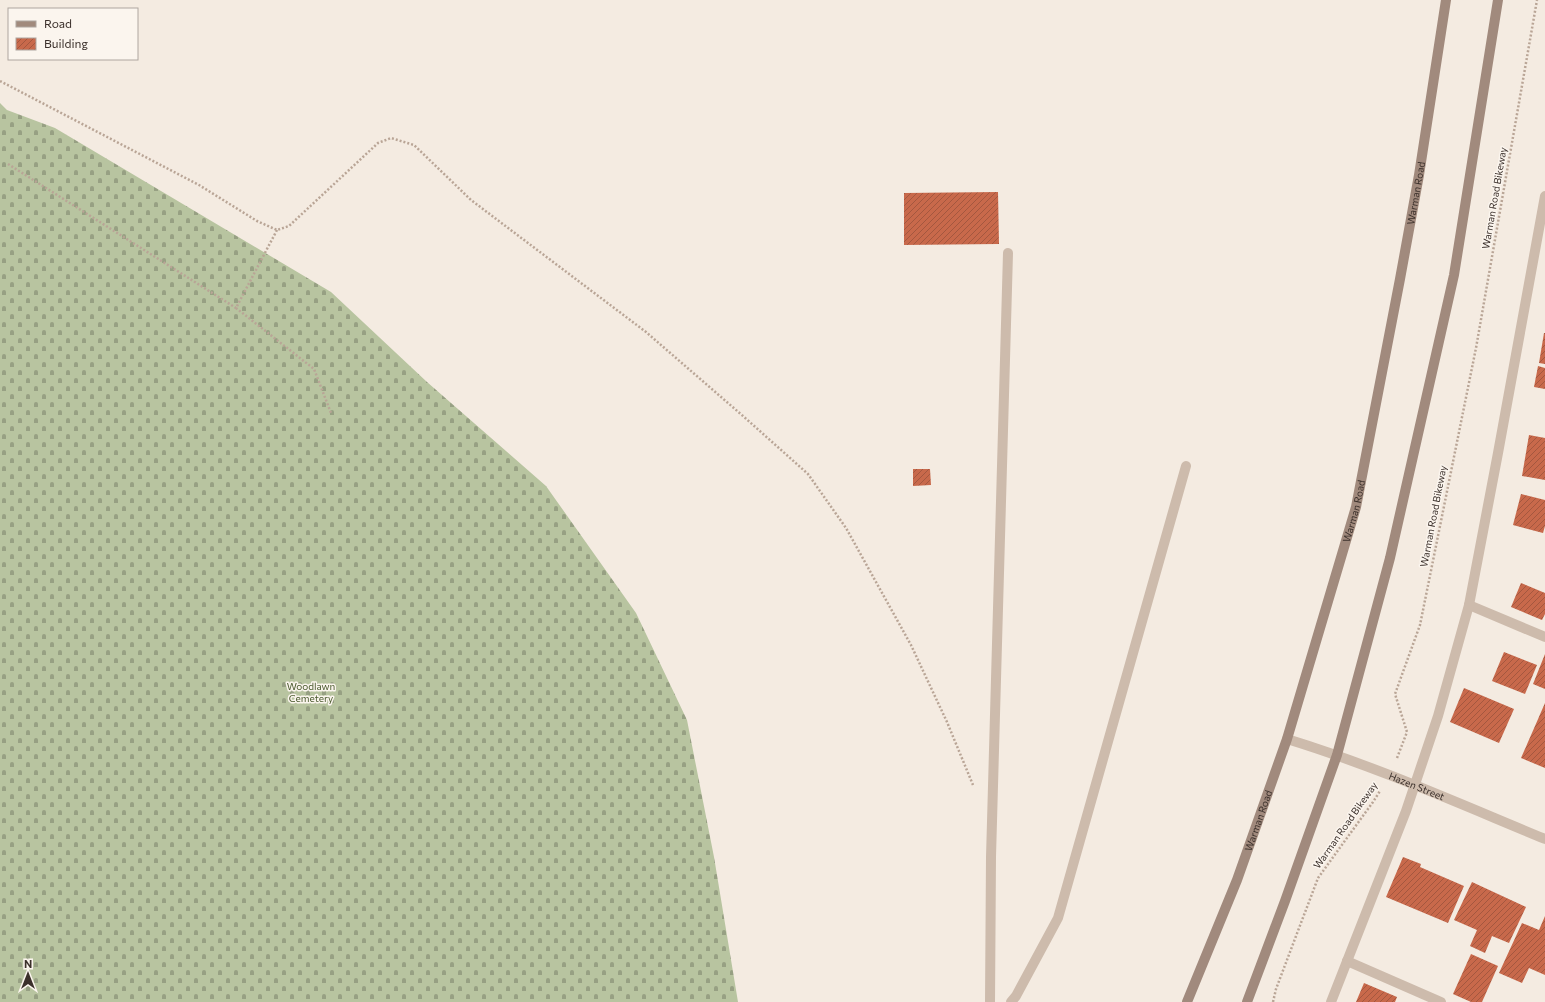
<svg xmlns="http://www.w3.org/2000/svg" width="1545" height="1002" font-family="Commissioner,sans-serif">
	<defs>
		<pattern id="cemetery-stones" width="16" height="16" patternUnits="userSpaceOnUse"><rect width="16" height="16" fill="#b8c4a0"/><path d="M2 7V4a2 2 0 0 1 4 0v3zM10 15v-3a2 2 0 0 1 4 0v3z" fill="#97a083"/></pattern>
		<pattern id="building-hatch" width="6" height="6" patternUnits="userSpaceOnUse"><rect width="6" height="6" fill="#c8694b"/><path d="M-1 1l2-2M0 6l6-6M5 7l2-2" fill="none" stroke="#a4573f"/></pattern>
	</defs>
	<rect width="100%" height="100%" fill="#f4ebe1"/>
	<!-- cemetery -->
	<polygon fill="url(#cemetery-stones)" points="0,103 7,110 55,128 331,292 427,382 546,486 636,613 687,720 714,857 738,1002 0,1002"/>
	<!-- building -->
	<g fill="url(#building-hatch)">
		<polygon points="998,192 999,244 904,245 904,193"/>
		<polygon points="1544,333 1545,333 1545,364 1539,363"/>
		<polygon points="1538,366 1545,368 1545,389 1534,387"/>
		<polygon points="1529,435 1545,438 1545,480 1522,476"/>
		<polygon points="913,469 930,469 931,485 913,486"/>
		<polygon points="1521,494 1545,500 1545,526 1543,533 1513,525"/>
		<polygon points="1521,583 1545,593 1545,614 1542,620 1511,607"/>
		<polygon points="1504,652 1537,665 1525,694 1492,681"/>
		<polygon points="1545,654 1545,689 1533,684"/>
		<polygon points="1464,688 1514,709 1499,743 1450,722"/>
		<polygon points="1545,703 1545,768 1521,758"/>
		<polygon points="1403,857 1421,864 1420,867 1464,886 1448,923 1386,897"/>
		<polygon points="1472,882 1526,907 1509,943 1492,936 1485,953 1470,946 1477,930 1454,920"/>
		<polygon points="1545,916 1545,975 1529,968 1522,983 1499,973 1522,923 1539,930"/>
		<polygon points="1471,954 1498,966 1482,1002 1471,1002 1453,994"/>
		<polygon points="1364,983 1397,997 1395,1002 1356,1002"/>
	</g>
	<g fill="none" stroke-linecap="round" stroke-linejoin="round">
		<!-- path -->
		<g stroke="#b9a596" stroke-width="2.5" stroke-dasharray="2 2" stroke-linecap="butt">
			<polyline points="0,81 199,185 257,221 277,230 289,226 378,143 391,138 414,145 471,200 646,332 743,416 808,474 846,528 911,645 947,722 973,785"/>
			<polyline points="8,164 236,308"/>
			<polyline points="277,230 236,308 314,369 331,413"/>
			<polyline points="1397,758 1407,732 1395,694 1420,625 1476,348 1537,0"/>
			<polyline points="1273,1002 1276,989 1318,878 1373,802 1380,791"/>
		</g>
		<!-- service -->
		<g stroke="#cdbbac" stroke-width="10">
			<polyline points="1469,605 1545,637"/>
			<polyline points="1347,961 1441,1002"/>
			<polyline points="990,1002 991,857 1008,253"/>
			<polyline points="1011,1002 1016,996 1058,918 1186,466"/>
			<polyline points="1331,1002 1406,811 1438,716 1469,605 1498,453 1545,196"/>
		</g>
		<!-- minor -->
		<path stroke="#cdbbac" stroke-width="10" id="s1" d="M1287,739c88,27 173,65 258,100"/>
		<!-- secondary -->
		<g stroke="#a18a7d" stroke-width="10">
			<path id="s2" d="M1187,1002l50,-122 50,-141 69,-232 44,-228 19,-104 27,-175"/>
			<polyline points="1247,1002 1285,901 1337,755 1390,558 1454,275 1498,0"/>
		</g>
	</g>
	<g text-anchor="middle" stroke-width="3" stroke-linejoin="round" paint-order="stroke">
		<!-- street labels -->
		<g font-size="10" fill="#3b302b" stroke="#fbf5ee">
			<text dy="4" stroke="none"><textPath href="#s2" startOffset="843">Warman Road</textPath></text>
			<text transform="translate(1494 198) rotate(-80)" y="4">Warman Road Bikeway</text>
			<text dy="4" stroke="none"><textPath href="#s2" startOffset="519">Warman Road</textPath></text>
			<text transform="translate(1433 516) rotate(-79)" y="4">Warman Road Bikeway</text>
			<text dy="4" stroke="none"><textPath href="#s1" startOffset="138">Hazen Street</textPath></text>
			<text dy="4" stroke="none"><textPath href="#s2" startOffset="195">Warman Road</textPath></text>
			<text transform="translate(1345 825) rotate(-55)" y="4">Warman Road Bikeway</text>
		</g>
		<!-- park labels -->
		<g font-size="10" fill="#4a5a2e" stroke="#fbf5ee">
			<text x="311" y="690">Woodlawn<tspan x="311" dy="12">Cemetery</tspan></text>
		</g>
	</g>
	<!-- legend -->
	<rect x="8" y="8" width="130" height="52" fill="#fbf5ee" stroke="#aea6a0"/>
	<rect x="16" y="21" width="20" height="6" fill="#a18a7d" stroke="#aea6a0"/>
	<text x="44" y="28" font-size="12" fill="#3b302b">Road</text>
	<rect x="16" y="38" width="20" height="12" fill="url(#building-hatch)" stroke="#aea6a0"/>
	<text x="44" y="48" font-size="12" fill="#3b302b">Building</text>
	<!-- north arrow -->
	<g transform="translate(28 974)" stroke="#fbf5ee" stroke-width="3" paint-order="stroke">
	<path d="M0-3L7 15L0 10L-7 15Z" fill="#3b302b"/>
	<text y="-6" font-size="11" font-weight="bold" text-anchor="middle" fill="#3b302b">N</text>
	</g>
</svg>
